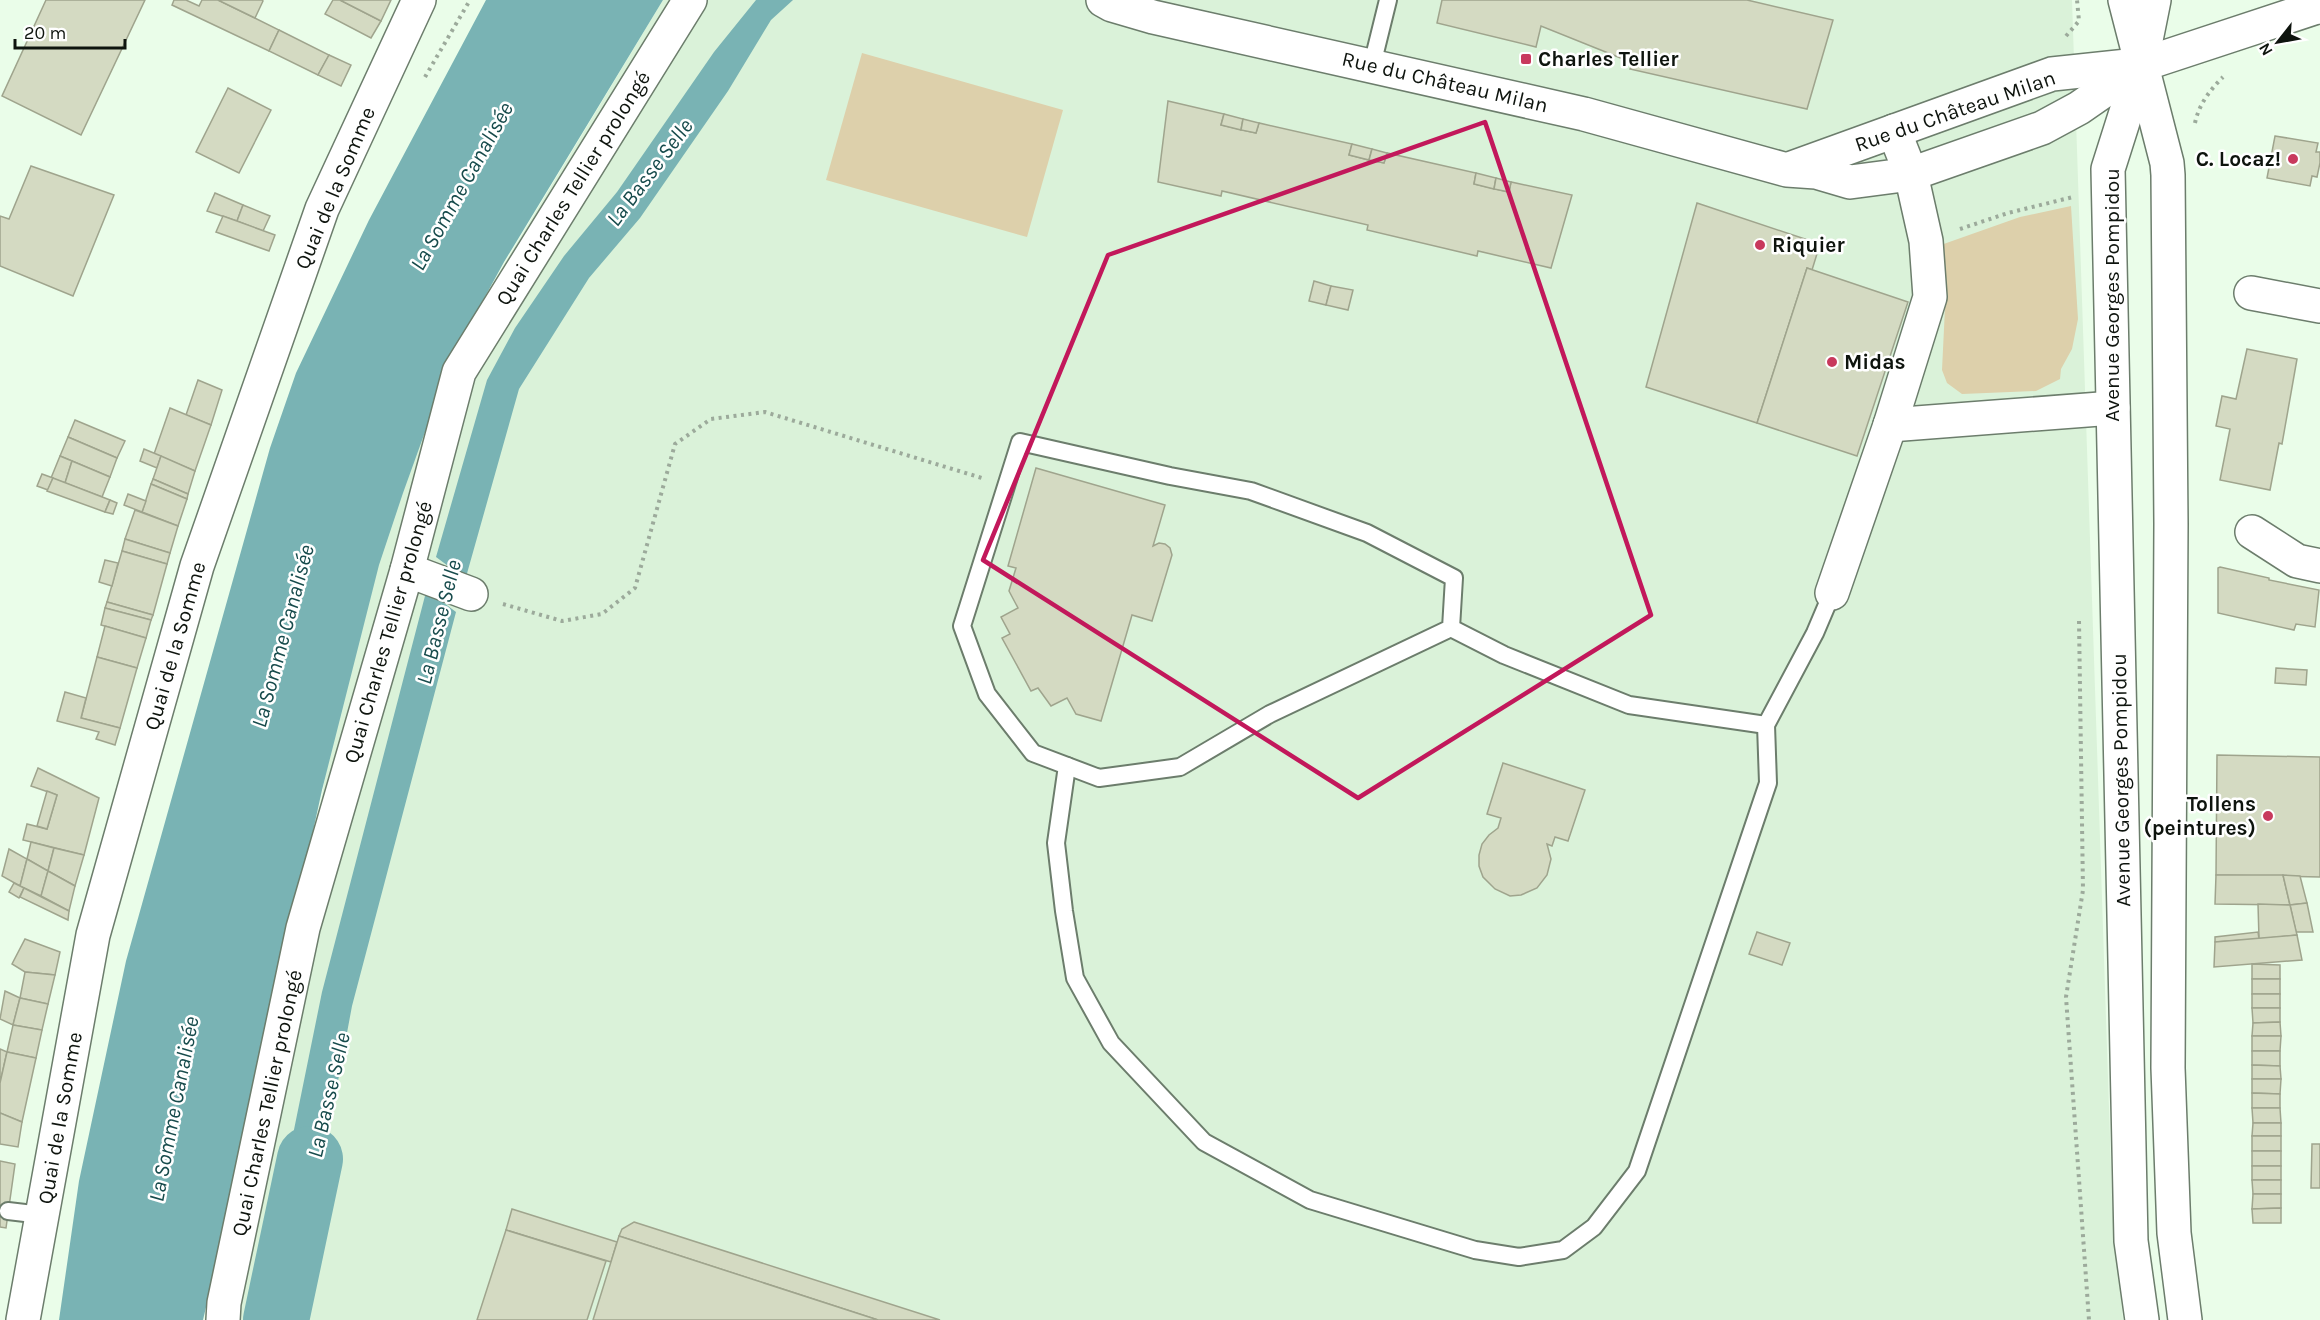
<svg xmlns="http://www.w3.org/2000/svg" width="2320" height="1320" font-family="Karla,sans-serif">
	<rect width="100%" height="100%" fill="#eafde9"/>
	<!-- built -->
	<polygon fill="#daf2d9" points="663,0 2072,0 2112,1198 2123,1320 232,1320 303,928 366,494"/>
	<!-- green -->
	<g fill="#ddd0ab">
		<polygon points="862,53 1063,110 1027,237 826,180"/>
		<polygon points="2071,206 2078,319 2072,349 2061,369 2060,379 2036,391 1962,394 1947,383 1942,370 1946,287 1938,246 2020,217"/>
	</g>
	<!-- water -->
	<g fill="#79b3b4">
		<polygon points="486,0 663,0 504,262 452,357 403,493 379,565 322,790 244,1146 203,1320 59,1320 79,1181 126,961 270,448 296,373 369,220"/>
		<polygon points="756,0 793,0 771,20 728,91 640,218 589,278 519,389 466,577 463,577 436,557 487,380 515,328 564,256 617,192 714,52"/>
		<polygon points="428,591 456,612 352,1006 321,1172 301,1249 272,1248 274,1228 322,992 426,592"/>
		<polygon points="267,1268 296,1269 288,1320 259,1320"/>
	</g>
	<g fill="none" stroke-linecap="round" stroke-linejoin="round">
		<!-- river -->
		<polyline stroke="#79b3b4" stroke-width="66" points="276,1320 310,1159"/>
	</g>
	<!-- building -->
	<g fill="#d4dac2" stroke="#9fa48d" stroke-width="1.5">
		<polygon points="46,0 145,0 81,135 2,96"/>
		<polygon points="174,0 186,0 199,6 202,0 218,0 279,30 269,51 172,5"/>
		<polygon points="218,0 262,0 263,1 255,18"/>
		<polygon points="333,0 340,0 381,21 371,38 325,14"/>
		<polygon points="340,0 391,0 381,21"/>
		<polygon points="1442,0 1747,0 1833,20 1807,109 1630,69 1633,63 1541,26 1536,47 1437,23"/>
		<polygon points="279,30 329,55 318,75 269,51"/>
		<polygon points="329,55 351,65 341,86 318,75"/>
		<polygon points="228,88 271,110 239,173 196,152"/>
		<polygon points="1168,101 1224,114 1221,125 1256,133 1259,123 1352,144 1349,155 1369,160 1384,163 1387,153 1476,173 1474,184 1509,192 1511,182 1572,195 1551,268 1478,251 1477,256 1367,230 1368,225 1222,191 1221,196 1158,182"/>
		<polygon points="1224,114 1243,119 1241,130 1221,125"/>
		<polygon points="1243,119 1259,123 1256,133 1241,130"/>
		<polygon points="2275,136 2318,143 2316,152 2320,152 2320,163 2317,177 2312,176 2310,186 2267,178"/>
		<polygon points="1352,144 1372,149 1369,160 1349,155"/>
		<polygon points="1372,149 1387,153 1384,163 1369,160"/>
		<polygon points="31,166 114,195 73,296 0,266 0,216 9,219"/>
		<polygon points="1476,173 1496,178 1494,189 1474,184"/>
		<polygon points="1496,178 1511,182 1509,192 1494,189"/>
		<polygon points="215,193 243,205 237,221 207,211"/>
		<polygon points="1697,203 1820,244 1812,270 1807,268 1757,423 1646,387"/>
		<polygon points="243,205 270,216 263,231 237,221"/>
		<polygon points="223,216 275,235 269,251 216,232"/>
		<polygon points="1807,268 1908,302 1857,456 1757,423"/>
		<polygon points="1314,281 1331,286 1326,305 1309,301"/>
		<polygon points="1331,286 1353,290 1348,310 1326,305"/>
		<polygon points="2247,349 2297,359 2282,444 2279,443 2270,490 2220,480 2230,429 2216,426 2222,396 2236,399"/>
		<polygon points="198,380 222,390 211,425 186,415"/>
		<polygon points="170,408 211,425 195,471 154,454"/>
		<polygon points="75,420 125,441 117,458 68,437"/>
		<polygon points="68,437 117,458 110,477 60,456"/>
		<polygon points="144,449 161,456 157,468 140,461"/>
		<polygon points="60,456 72,461 65,483 51,478"/>
		<polygon points="161,456 195,471 188,494 153,479"/>
		<polygon points="72,461 110,477 102,497 65,483"/>
		<polygon points="1036,468 1165,505 1153,546 1159,543 1165,544 1170,548 1172,555 1152,621 1132,615 1101,721 1076,714 1067,698 1051,706 1038,688 1031,691 1002,638 1010,634 1001,617 1018,608 1009,591 1016,568 1008,566"/>
		<polygon points="42,474 53,478 48,490 37,486"/>
		<polygon points="53,478 110,500 105,512 47,491"/>
		<polygon points="153,479 188,494 187,499 151,484"/>
		<polygon points="151,484 187,499 178,526 142,512"/>
		<polygon points="128,494 146,501 142,512 124,505"/>
		<polygon points="110,500 117,503 113,514 105,512"/>
		<polygon points="135,510 178,526 170,553 125,539"/>
		<polygon points="125,539 170,553 167,564 122,551"/>
		<polygon points="122,551 167,564 153,615 107,602"/>
		<polygon points="105,560 118,563 112,586 99,582"/>
		<polygon points="2220,567 2269,578 2269,580 2319,590 2315,627 2296,624 2294,630 2218,613 2218,568"/>
		<polygon points="107,602 153,615 151,620 105,608"/>
		<polygon points="105,608 151,620 146,638 101,625"/>
		<polygon points="105,626 146,638 137,668 97,657"/>
		<polygon points="97,657 137,668 120,728 81,718"/>
		<polygon points="2276,668 2307,670 2306,685 2275,683"/>
		<polygon points="65,692 86,698 81,718 120,728 115,745 96,739 99,732 57,721"/>
		<polygon points="2217,755 2320,757 2320,877 2216,875"/>
		<polygon points="1503,763 1585,790 1568,841 1555,837 1552,846 1547,844 1551,859 1547,875 1537,888 1521,895 1510,896 1495,889 1483,877 1479,866 1479,855 1482,844 1489,835 1498,828 1501,818 1487,814"/>
		<polygon points="38,768 99,798 84,855 23,840 27,824 47,829 57,795 31,786"/>
		<polygon points="47,791 57,795 47,829 37,826"/>
		<polygon points="31,842 54,848 48,871 27,859"/>
		<polygon points="54,848 84,855 75,886 48,871"/>
		<polygon points="9,849 27,859 20,886 2,876"/>
		<polygon points="27,859 48,871 41,896 20,886"/>
		<polygon points="48,871 75,886 69,911 41,896"/>
		<polygon points="2216,875 2283,875 2290,905 2215,904"/>
		<polygon points="2283,875 2300,876 2307,903 2290,905"/>
		<polygon points="14,883 24,888 19,898 9,892"/>
		<polygon points="24,888 69,911 68,920 20,897"/>
		<polygon points="2307,903 2313,932 2296,932 2290,905"/>
		<polygon points="2258,904 2290,905 2297,935 2259,939"/>
		<polygon points="1757,932 1790,943 1782,965 1749,954"/>
		<polygon points="2258,932 2259,939 2215,942 2215,937"/>
		<polygon points="2297,935 2302,960 2214,967 2215,942"/>
		<polygon points="25,939 60,952 55,975 25,972 12,964"/>
		<polygon points="2252,964 2280,965 2280,979 2252,979"/>
		<polygon points="25,972 55,975 48,1004 20,998"/>
		<rect x="2252" y="979" width="28" height="15"/>
		<polygon points="5,991 20,998 13,1025 0,1019"/>
		<rect x="2252" y="994" width="28" height="14"/>
		<polygon points="20,998 48,1004 42,1030 13,1025"/>
		<polygon points="2252,1008 2280,1008 2280,1022 2253,1023"/>
		<polygon points="2280,1022 2281,1036 2252,1036 2253,1023"/>
		<polygon points="13,1025 42,1030 36,1058 7,1052"/>
		<polygon points="2252,1036 2281,1036 2280,1051 2252,1051"/>
		<polygon points="0,1049 7,1052 0,1083"/>
		<polygon points="2252,1051 2280,1051 2280,1066 2252,1065"/>
		<polygon points="7,1052 36,1058 22,1122 0,1113 0,1083"/>
		<polygon points="2252,1065 2280,1066 2281,1079 2252,1079"/>
		<polygon points="2252,1079 2281,1079 2280,1094 2252,1093"/>
		<polygon points="2252,1093 2280,1094 2280,1108 2252,1108"/>
		<polygon points="2252,1108 2280,1108 2281,1123 2253,1123"/>
		<polygon points="0,1113 22,1122 18,1147 0,1144"/>
		<polygon points="2253,1123 2281,1123 2281,1136 2252,1136"/>
		<rect x="2252" y="1136" width="29" height="15"/>
		<polygon points="2312,1144 2320,1144 2320,1188 2311,1188"/>
		<rect x="2252" y="1151" width="29" height="15"/>
		<polygon points="0,1161 15,1164 6,1228 0,1227"/>
		<rect x="2252" y="1166" width="29" height="14"/>
		<polygon points="2252,1180 2281,1180 2281,1194 2253,1194"/>
		<polygon points="2253,1194 2281,1194 2281,1208 2252,1209"/>
		<polygon points="2281,1208 2281,1223 2253,1223 2252,1209"/>
		<polygon points="512,1209 617,1242 611,1262 506,1230"/>
		<polygon points="634,1222 940,1320 878,1320 619,1236 622,1229"/>
		<polygon points="506,1230 606,1261 587,1320 477,1320"/>
		<polygon points="619,1236 878,1320 593,1320"/>
	</g>
	<g fill="none" stroke-linecap="round" stroke-linejoin="round">
		<!-- service casing -->
		<g stroke="#6c7d6c" stroke-width="20">
			<g id="service">
				<polyline points="1372,65 1388,0"/>
				<polyline points="1451,628 1454,578 1367,533 1251,491 1170,476 1020,442 962,626 987,694 1033,753 1099,778 1180,767 1270,714 1451,628 1504,655 1629,705 1766,725"/>
				<polyline points="1067,766 1056,843 1064,911 1075,978 1111,1043 1204,1142 1310,1200 1475,1250 1519,1257 1563,1250 1594,1227 1637,1171 1768,783 1766,725 1815,633 1832,593"/>
				<polyline points="8,1211 42,1215"/>
			</g>
		</g>
		<!-- minor casing -->
		<g stroke="#6c7d6c" stroke-width="36">
			<g id="minor">
				<polyline points="2141,65 2320,6"/>
				<polyline points="2251,293 2320,306"/>
				<polyline points="1890,425 2113,408"/>
				<polyline points="2252,532 2297,561 2320,566"/>
				<polyline points="407,570 471,594"/>
				<polyline points="1832,593 1890,425 1930,297 1926,241 1911,174 1894,131"/>
				<polyline points="23,1320 93,935 197,566 322,209 419,0"/>
				<polyline points="223,1320 224,1303 303,928 407,570 459,372 690,0"/>
			</g>
		</g>
		<!-- tertiary casing -->
		<g stroke="#6c7d6c" stroke-width="36">
			<g id="tertiary">
				<polyline points="1103,0 1112,5 1153,17 1584,114 1787,170 1816,172 1850,182 1911,174 2042,128 2079,108 2141,65"/>
				<polyline points="1792,168 2052,74 2137,65"/>
			</g>
		</g>
		<!-- primary casing -->
		<g stroke="#6c7d6c" stroke-width="36">
			<g id="primary">
				<polyline points="2125,0 2167,163 2168,175 2171,524 2168,1068 2174,1233 2185,1320"/>
				<polyline points="2307,0 2319,7"/>
				<polyline points="2142,1320 2131,1241 2108,169 2141,65 2154,0"/>
			</g>
		</g>
		<!-- path -->
		<g stroke="#9caa9b" stroke-width="4" stroke-dasharray="3 4.5" stroke-linecap="butt">
			<polyline points="2066,36 2079,21 2077,0"/>
			<polyline points="425,77 470,0"/>
			<path d="M2195,123c4,-19 15,-33 28,-46"/>
			<polyline points="1960,229 2008,213 2073,197"/>
			<polyline points="503,604 562,621 602,614 635,588 675,444 711,419 765,412 982,478"/>
			<polyline points="2079,621 2083,890 2066,997 2089,1320"/>
		</g>
		<!-- service -->
		<use href="#service" stroke="#fff" stroke-width="16"/>
		<!-- minor -->
		<use href="#minor" stroke="#fff" stroke-width="33"/>
		<!-- tertiary -->
		<use href="#tertiary" stroke="#fff" stroke-width="33"/>
		<!-- primary -->
		<use href="#primary" stroke="#fff" stroke-width="33"/>
	</g>
	<!-- marked area -->
	<path fill="none" stroke="#c2185b" stroke-width="4.5" stroke-linejoin="round" d="M1485,122l166,493 -293,183 -375,-238 125,-305z"/>
	<!-- markers -->
	<g fill="#c8395d" stroke="#fff" stroke-width="2">
		<rect x="1520" y="53" width="12" height="12" rx="3"/>
		<circle cx="2293" cy="159" r="6"/>
		<circle cx="1760" cy="245" r="6"/>
		<circle cx="1832" cy="362" r="6"/>
		<circle cx="2268" cy="816" r="6"/>
	</g>
	<g text-anchor="middle" stroke-width="5" stroke-linejoin="round" paint-order="stroke">
		<!-- poi labels -->
		<g font-size="21" font-weight="bold" fill="#0e140e" stroke="#fff" text-anchor="start">
			<text x="1538" y="66">Charles Tellier</text>
			<text x="2281" y="166" text-anchor="end">C. Locaz!</text>
			<text x="1772" y="252">Riquier</text>
			<text x="1844" y="369">Midas</text>
			<text x="2256" y="811" text-anchor="end">Tollens<tspan x="2256" dy="24">(peintures)</tspan></text>
		</g>
		<!-- street labels -->
		<g font-size="21" fill="#0e140e" stroke="#fff">
			<text transform="translate(1445 82) rotate(13)" y="7">Rue du Château Milan</text>
			<text transform="translate(1955 111) rotate(-19)" y="7">Rue du Château Milan</text>
			<text transform="translate(335 188) rotate(-67)" y="7">Quai de la Somme</text>
			<text transform="translate(573 188) rotate(-58)" y="7">Quai Charles Tellier prolongé</text>
			<text transform="translate(2112 295) rotate(-90)" y="7">Avenue Georges Pompidou</text>
			<text transform="translate(388 632) rotate(-74)" y="7">Quai Charles Tellier prolongé</text>
			<text transform="translate(175 646) rotate(-74)" y="7">Quai de la Somme</text>
			<text transform="translate(2121 780) rotate(-91)" y="7">Avenue Georges Pompidou</text>
			<text transform="translate(267 1103) rotate(-78)" y="7">Quai Charles Tellier prolongé</text>
			<text transform="translate(60 1118) rotate(-80)" y="7">Quai de la Somme</text>
		</g>
		<!-- water labels -->
		<g font-size="22" font-style="italic" fill="#174b4c" stroke="#fff">
			<text transform="translate(649 172) rotate(-53)" y="8">La Basse Selle</text>
			<text transform="translate(461 186) rotate(-61)" y="8">La Somme Canalisée</text>
			<text transform="translate(438 622) rotate(-76)" y="8">La Basse Selle</text>
			<text transform="translate(282 636) rotate(-75)" y="8">La Somme Canalisée</text>
			<text transform="translate(328 1095) rotate(-77)" y="8">La Basse Selle</text>
			<text transform="translate(173 1109) rotate(-79)" y="8">La Somme Canalisée</text>
		</g>
	</g>
	<!-- north arrow -->
	<g transform="translate(2278 42) rotate(239)" stroke="#ffffff" stroke-width="4.5" paint-order="stroke">
	<path d="M0-4.5L10 22L0 15L-10 22Z" fill="#0e140e"/>
	<text y="-9" font-size="16" font-weight="bold" text-anchor="middle" fill="#0e140e">N</text>
	</g>
	<!-- scale -->
	<path d="M15 39v9h110v-9" fill="none" stroke="#0e140e" stroke-width="3"/>
	<text x="24" y="39" font-size="18" fill="#0e140e" stroke="#ffffff" stroke-width="4.5" paint-order="stroke">20 m</text>
</svg>
